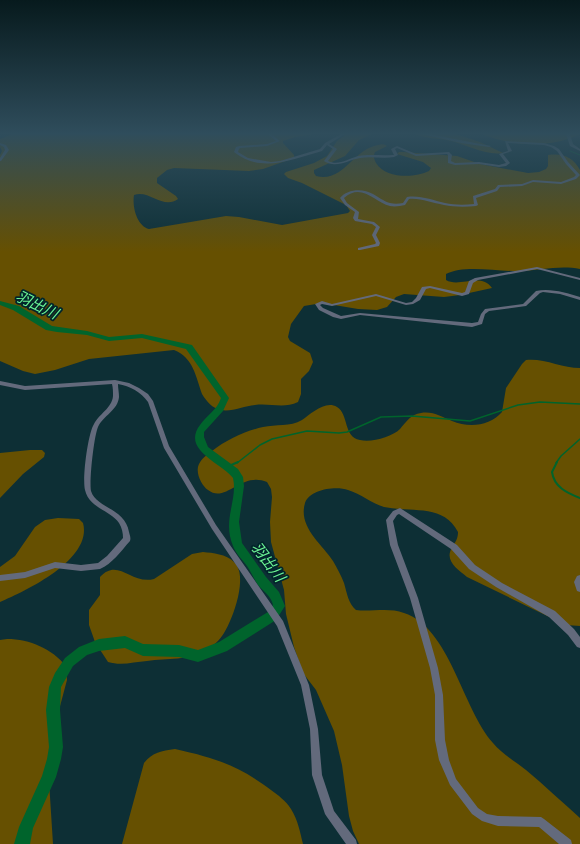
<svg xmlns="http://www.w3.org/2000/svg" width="580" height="844" font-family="'Nunito Sans','Noto Sans JP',sans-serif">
	<rect width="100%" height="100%" fill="#0d2f35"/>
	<!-- forest -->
	<g fill="#665001">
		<path d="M12,134h302l-19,3 -12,4v2l11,12v3l-31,11 -14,2 -75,-3 -7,2 -10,8v5l19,13 2,3c-15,11 -29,-10 -44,-4 -2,12 3,31 15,34l77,-13 13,1 43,8 66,-12 2,-2 -4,-6 -44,-22 -14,-5 -4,-4 2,-2 28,-9 13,-7 10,-15 9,-7h26l-13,6 -14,16 -31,14v3l2,3c28,7 37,-27 62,-31 4,-1 6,-1 9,1l-12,6c-2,4 -1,7 1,11 10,16 39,15 53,8l2,-3 -8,-6 -26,-8 2,-2h4l54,4 23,8 48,9 11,-1 7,-3 2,-3v-11c15,-2 25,2 32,15v99c-19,-4 -40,1 -59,2 -21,1 -57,-7 -75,3v6c13,8 35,-8 46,8l-32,7 -16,2 -40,-3 -8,3 -9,10 -10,3 -19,-1 -36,-6 -18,3 -13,18 -3,13 2,4 20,12 3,9 -4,9 -8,8v15l-3,8c-14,7 -28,1 -43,3 -11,1 -23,7 -34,5 -9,-2 -14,-8 -19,-16 -6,-17 -9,-37 -28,-44l-85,9 -34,11 -20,4 -12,-3 -23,-10v-206l2,-4 -2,-4v-8z"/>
		<path d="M414,134h42l24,8 23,11c-16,3 -36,-8 -52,-12 -13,-3 -24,-2 -37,-7z"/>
		<path d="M482,134h98c-30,15 -68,12 -98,0z"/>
		<path d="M526,360c18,-2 36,8 54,8v258l-14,-1 -99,-48c-10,-8 -24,-17 -14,-31 3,-5 5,-8 5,-14 -15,-29 -47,-19 -74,-25 -13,-4 -23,-13 -36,-17 -12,-4 -38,-1 -43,13 -7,24 16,40 28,58 4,7 8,14 11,22 3,10 4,20 12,27 15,2 33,-3 48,3 46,15 58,95 89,130 9,11 22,18 33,27 18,15 36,32 54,48v26h-221l-6,-13 -4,-15 -7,-51 -8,-34 -18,-41 -13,-17 -9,-26 -8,-33 -2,-24 -13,-48 -1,-20 2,-25 -1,-8 -4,-7c-26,-11 -41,22 -59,8 -7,-5 -13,-18 -9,-26 3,-6 8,-9 13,-13 14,-11 33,-20 51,-24 13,-3 27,0 39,-7 9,-6 23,-20 35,-13 12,7 6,30 23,33 11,3 32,-3 40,-11 6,-7 11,-15 21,-16 12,-2 21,4 31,8 17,7 38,5 50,-9l4,-24 16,-24z"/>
		<polygon points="30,450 42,450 45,453 44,457 23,474 0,498 0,453"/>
		<path d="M58,518l21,1 4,4c10,36 -57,68 -83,79v-35l15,-11 20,-29 10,-7z"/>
		<path d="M203,552c10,1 23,2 31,10 15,13 -1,57 -10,71 -4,7 -11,13 -18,17 -18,11 -38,8 -59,11 -13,1 -26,5 -39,1l-13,-20 -6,-17v-15l11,-15v-18c18,-20 31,8 54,2l38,-25z"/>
		<path d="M7,639c23,0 45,10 59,27l1,14 -12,45 -4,25 -2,31 4,63h-53v-204z"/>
		<path d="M175,749c40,9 63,16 96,41 7,5 15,11 20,19 7,11 9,23 12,35h-181l22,-81c9,-11 17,-12 31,-14z"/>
	</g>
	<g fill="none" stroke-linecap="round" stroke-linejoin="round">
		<!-- stream-far2 -->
		<polyline stroke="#00642c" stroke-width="1" points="570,151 580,155"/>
		<!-- stream-far1 -->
		<g stroke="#00642c" stroke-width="1.5">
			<polyline points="237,463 260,445 272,439 307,431 339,433 347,432 381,417 412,416 470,421 518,405 540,402 580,404"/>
			<polyline points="556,463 561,456 580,439"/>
		</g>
		<!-- stream -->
		<g stroke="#00642c" stroke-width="2">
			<path d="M557,462l-5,10c2,15 15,21 28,26"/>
			<polyline points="229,466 238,462"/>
		</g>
		<!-- river -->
		<path fill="#00642c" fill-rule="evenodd" d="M0,301l19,5 33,20 35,5 22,6 33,-3 50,11 37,53 -6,13 -19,21v5l4,10 30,22 5,8 1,9 -5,36 3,21 24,34 13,15 6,14 -9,14 -49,31 -29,11 -19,-5 -36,-1 -18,-8 -26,3 -12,4 -14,11 -12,21 -1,23 3,37 -2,12 -5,18 -23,51 -3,16h-16l5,-17 23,-51 5,-17 2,-12 -3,-37 3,-23 6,-14 10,-15 14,-11 20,-8 26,-3 18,8 36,1 19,5 21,-8 49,-30 5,-7c-2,-9 -9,-13 -15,-20 -4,-6 -7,-13 -11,-19 -5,-7 -11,-12 -14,-20 -11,-26 5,-46 0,-68 -11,-15 -52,-28 -33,-53 7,-10 17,-15 21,-27l-35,-49 -44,-11 -33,3 -22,-6 -30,-3 -11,-2 -33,-20 -13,-5z"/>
		<!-- minor -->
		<g fill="#636a7c" fill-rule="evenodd">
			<path d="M268,134h3l9,7 -13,5 -27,2 -1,1 -1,3 10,6 23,4 9,-1 40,-12 5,-6 16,-9h4l-16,10 8,5 -9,12c10,5 20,-2 30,-5 11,-2 23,0 35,-1h1l-3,-6 6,-3 19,8 33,-2 3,3 -1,6 4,2 24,-1 20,3 7,-2 -7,-9 9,-3 -3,-10 39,2 10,3 5,3 9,13 12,13 -4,4 -15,5 -28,-2 -11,4 -22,1 -3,4 -21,7 2,7 -2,1c-11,1 -22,1 -32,-1 -12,-2 -23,-7 -35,-6l-4,6c-5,1 -10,2 -15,1 -15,-4 -29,-24 -46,-8l3,5 12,9 -1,7 16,3 6,5 -4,8 4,8 -1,3 -19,4h-2v-2l17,-4 1,-1 -4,-8 4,-8 -4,-3 -17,-3 -2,-3 2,-6 -10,-7 -5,-7c7,-9 23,-10 33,-4 6,3 10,7 17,9 4,1 8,1 13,0l4,-6c13,-2 25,3 38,6 9,2 19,2 29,1l-1,-8 22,-7 3,-4 24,-1 11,-4 28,2 13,-5 2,-2 -10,-11 -9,-13 -6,-4 -7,-2 -36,-2 4,8 -9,3 7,9 -4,3 -7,1 -20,-3 -24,1 -7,-2v-8l-1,-1 -31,2 -19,-8 -2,1 3,6 -4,2c-11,2 -23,-1 -34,1 -12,2 -24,11 -36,3l9,-12 -6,-4 -5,6c-29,8 -61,23 -88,1l2,-5 3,-1 28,-2 9,-3z"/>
			<polygon points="422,134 429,134 491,146 489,147 461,143"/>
			<polygon points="566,134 570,134 573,144 580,149 580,151 570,146"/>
			<polygon points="0,143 6,145 9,150 1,161 0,161 0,158 5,150 4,147 0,145"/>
			<path d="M537,267l43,11v2l-43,-11 -59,11 -5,3 -4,11 -7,2 -32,-8 -4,1 -6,11 -7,4 -7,1 -30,-9 -44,10 -10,-2 -2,1 3,3 18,8 19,-3 112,10 6,-1 3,-8 4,-5 38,-5 13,-13c15,-3 30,2 44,6v3l-20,-6 -17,-2 -3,1 -14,13 -37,5 -4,3 -3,10 -10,3 -112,-12 -19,4 -8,-2 -14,-7 -4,-6 7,-3 10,3 44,-10 30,9 6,-1 4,-4 6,-11 8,-1 32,7 3,-1 4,-11 6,-3z"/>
			<path d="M115,380l14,3 10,5 9,6 5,7 16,45 47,79 67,96 26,64 9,44 4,46 12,36 22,29 1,4h-11l-19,-27 -2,-3 -13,-39 -2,-46 -9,-44 -24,-59 -65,-97 -48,-81 -16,-46c-7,-10 -18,-16 -30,-18 0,4 1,9 1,13 -1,13 -16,19 -21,30 -4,9 -9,54 -7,64 5,17 34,17 38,41 1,4 2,6 1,9 -9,10 -18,23 -30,28l-19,2 -26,-3 -30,10 -25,3v-6l25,-3 30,-10 26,3 17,-2 9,-7 16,-18c0,-5 -1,-10 -4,-15 -9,-13 -30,-15 -34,-33 -3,-11 3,-57 9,-66 5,-10 18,-16 19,-28 0,-4 0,-8 -1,-12l-87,6 -25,-5v-4l25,5z"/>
			<polygon points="400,508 457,545 475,565 502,583 555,611 574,629 580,637 580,648 577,647 568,635 549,617 496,587 469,569 451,549 399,514 397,515 393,521 398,545 418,598 438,668 443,695 445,740 449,760 456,779 478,808 487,814 498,816 541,817 544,819 571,840 572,844 559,844 539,827 498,826 482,821 472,814 450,785 439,760 435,740 435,695 430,668 410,598 390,545 386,520 393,511"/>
			<polygon points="580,575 580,592 577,591 574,582 577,576"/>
		</g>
	</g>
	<!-- sky -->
	<linearGradient id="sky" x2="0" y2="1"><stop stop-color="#071a1d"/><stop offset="0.53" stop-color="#2f4d5c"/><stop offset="1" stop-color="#2f4d5c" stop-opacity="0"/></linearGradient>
	<rect width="580" height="252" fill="url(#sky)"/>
	<g text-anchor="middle" stroke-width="3.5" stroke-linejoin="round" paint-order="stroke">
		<!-- water labels -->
		<g font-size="15" font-style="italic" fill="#6cf594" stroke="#02252b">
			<text transform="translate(37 305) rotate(26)" y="5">羽出川</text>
			<text transform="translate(268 562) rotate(53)" y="5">羽出川</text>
		</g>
	</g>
</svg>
